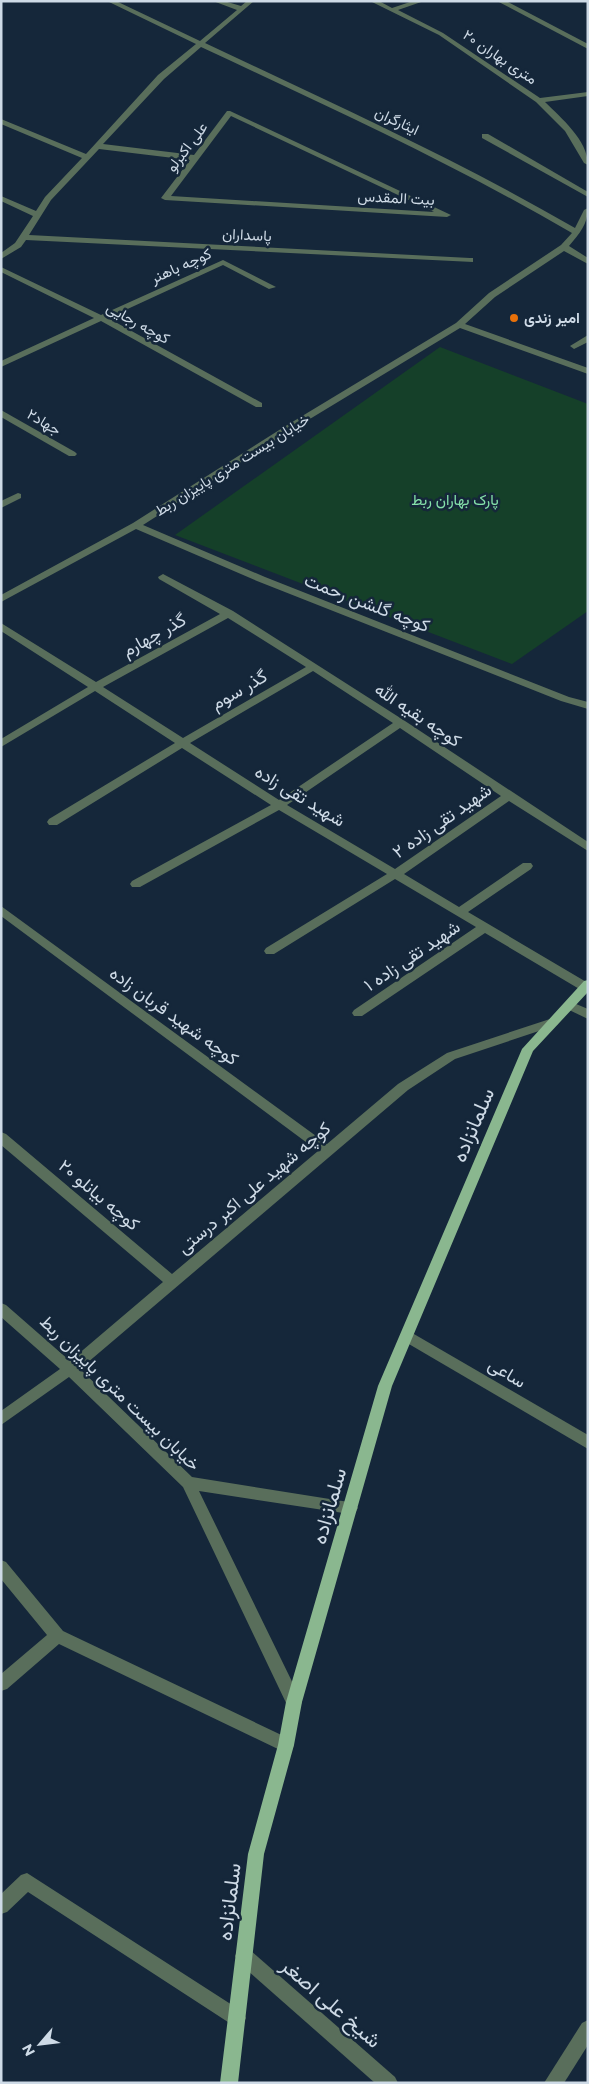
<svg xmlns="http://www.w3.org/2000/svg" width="589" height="2084" font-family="Montserrat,Vazirmatn,sans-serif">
	<rect width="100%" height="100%" fill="#15273a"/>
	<!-- green -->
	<polygon fill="#154029" points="440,347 588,404 588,611 512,664 175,535"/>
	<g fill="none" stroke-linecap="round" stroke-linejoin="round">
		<!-- minor -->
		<g fill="#596e5b" fill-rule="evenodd">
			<path d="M107,1h9l84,40 37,-31 -24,-9h11l17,5 6,-5h7l-49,42c125,59 251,116 370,185l9,-18 4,-2c0,16 -9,26 -19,38l19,12v6l-24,-13 -69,46 -30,27 123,44v6l-128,-46 -170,103 -147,94 122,52 304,120 19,5v7l-27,-8 -304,-120 -121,-52 -135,73v-7l132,-72 151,-96 172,-104 33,-30 72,-48 11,-12c-120,-70 -245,-127 -371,-186l-37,32 -61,65 91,11 33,-44h3l221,104 -4,2 -282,-17 -4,-2 29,-38 -91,-11 -48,51 -22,35 441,23h3v4l-447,-22 -5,7 -20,12v-6l14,-10 18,-27 -32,-15v-5l35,15 9,-14 37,-39 -81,-34v-5l85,35 72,-79 38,-31zM231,116l203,96 -263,-16z"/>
			<path d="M370,1h9l13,7 21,-7h11l-26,9 45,23 97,65 48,-6v4l-43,6c16,16 43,38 43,63l-4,-2 -19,-32 -29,-29 -97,-67z"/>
			<polygon points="497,1 506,1 588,44 588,49"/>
			<polygon points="482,134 488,134 588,192 588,197 482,138"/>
			<polygon points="223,260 276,287 269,289 223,265 108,318 262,403 262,407 256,407 101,321 1,367 1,361 94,318 1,272 1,267 101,315"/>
			<polygon points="588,335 588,342 574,349 570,346"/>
			<polygon points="1,410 75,452 77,454 75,456 69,456 1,417"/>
			<polygon points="18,493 21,494 21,498 1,508 1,501"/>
			<path d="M163,574l70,37 172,110 183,121v9l-79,-50 -105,73 55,33 64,-44h8l2,3 -2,3 -63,43 120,71v7h-7l-96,-57 -123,83h-8l-2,-3 2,-3 122,-83 -81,-48 -121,75h-8l-2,-3 2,-3 121,-74 -108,-64 -139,77h-8l-2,-3 2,-3 139,-76 -89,-57 -125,77h-8l-2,-3 2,-3 126,-76 -80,-52 -94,56v-8l87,-52 -87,-56v-8l95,59 124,-68 -61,-35 -1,-2zM228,618l78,49 -123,71 -80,-51zM313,671l80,52 -114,77 -89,-57zM400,728l101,68 -106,73 -108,-64z"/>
			<polygon points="1,906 327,1144 398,1084 447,1053 553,1018 559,1022 557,1025 455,1059 408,1090 80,1369 192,1477 355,1503 358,1508 355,1513 350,1514 199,1491 302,1702 300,1707 294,1709 288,1707 183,1487 69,1377 1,1425 1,1411 60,1369 1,1317 1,1303 6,1305 70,1361 163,1282 1,1145 1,1132 6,1134 172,1274 318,1151 1,916"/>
			<polygon points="569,1001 588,1009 588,1019 565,1008 563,1005"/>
			<polygon points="407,1330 588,1435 588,1449 402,1340 400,1336 402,1332"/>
			<polygon points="1,1560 6,1562 63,1631 292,1740 294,1745 292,1750 286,1753 280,1750 59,1644 7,1689 1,1691 1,1674 47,1635 1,1579"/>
			<polygon points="27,1873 243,2012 246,2018 243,2024 237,2027 231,2024 28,1892 7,1912 1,1914 1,1894 21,1875"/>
			<polygon points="244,1947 250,1950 395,2077 398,2083 375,2083 238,1962 235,1956 238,1950"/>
			<polygon points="588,2020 588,2045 564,2083 544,2083 582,2023"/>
		</g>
		<!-- major -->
		<polygon fill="#8ab78f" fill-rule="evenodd" points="588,980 588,992 533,1051 392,1386 302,1702 294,1745 264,1854 238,2083 220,2083 248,1854 278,1745 286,1702 378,1386 522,1049 584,981"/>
	</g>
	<!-- markers -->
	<circle fill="#e8710a" stroke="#15273a" stroke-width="2" cx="514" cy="318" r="5"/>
	<g text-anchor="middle" stroke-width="5" stroke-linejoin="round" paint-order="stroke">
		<!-- far-street labels -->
		<g font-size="15" fill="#cedae6" stroke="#15273a">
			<text transform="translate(500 57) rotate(34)" y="5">۲۰ متری بهاران</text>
			<text transform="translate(397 121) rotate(25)" y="5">ایثارگران</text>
			<text transform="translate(187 147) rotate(-53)" y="5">علی اکبرلو</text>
			<text transform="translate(396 198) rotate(3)" y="5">بیت المقدس</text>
			<text transform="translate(247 235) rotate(3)" y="5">پاسداران</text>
			<text transform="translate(181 266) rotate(-24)" y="5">کوچه باهنر</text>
			<text transform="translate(138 323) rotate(29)" y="5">کوچه رجایی</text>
			<text transform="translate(44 422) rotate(31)" y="5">جهاد۲</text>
			<text transform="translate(232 465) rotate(-32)" y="5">خیابان بیست متری پاییزان ربط</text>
		</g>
		<!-- far-poi labels -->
		<g font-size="15" font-weight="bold" fill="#cedae6" stroke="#15273a" text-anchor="start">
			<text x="524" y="323">امیر زندی</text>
		</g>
		<!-- far-park labels -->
		<g font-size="15" fill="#85e1aa" stroke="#15273a">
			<text x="455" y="505">پارک بهاران ربط</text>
		</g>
		<!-- street labels -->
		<g font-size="18" fill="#cedae6" stroke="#15273a">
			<text transform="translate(367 603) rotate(21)" y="6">کوچه گلشن رحمت</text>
			<text transform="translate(154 635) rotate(-29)" y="6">گذر چهارم</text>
			<text transform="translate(239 690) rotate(-30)" y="6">گذر سوم</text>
			<text transform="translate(418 715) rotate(34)" y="6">کوچه بقیه الله</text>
			<text transform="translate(300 796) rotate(31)" y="6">شهید تقی زاده</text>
			<text transform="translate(442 821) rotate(-35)" y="6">شهید تقی زاده ۲</text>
			<text transform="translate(412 956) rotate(-34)" y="6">شهید تقی زاده ۱</text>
			<text transform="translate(174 1016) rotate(36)" y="6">کوچه شهید قربان زاده</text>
			<text transform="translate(254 1188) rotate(-40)" y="6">کوچه شهید علی اکبر درستی</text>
			<text transform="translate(99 1195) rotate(40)" y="6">کوچه بیانلو ۲۰</text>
			<text transform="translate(507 1373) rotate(31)" y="6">ساعی</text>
			<text transform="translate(120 1393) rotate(44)" y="6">خیابان بیست متری پاییزان ربط</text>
		</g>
		<!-- near-street labels -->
		<g font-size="21" fill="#cedae6" stroke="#15273a">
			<text transform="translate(473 1125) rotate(-67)" y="7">سلمانزاده</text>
			<text transform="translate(329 1506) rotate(-74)" y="7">سلمانزاده</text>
			<text transform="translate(229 1902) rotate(-83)" y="7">سلمانزاده</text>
			<text transform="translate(331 2003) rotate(41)" y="7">شیخ علی اصغر</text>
		</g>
	</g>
	<!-- border -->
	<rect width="589" height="2084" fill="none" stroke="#cedae6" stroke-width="5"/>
	<!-- north arrow -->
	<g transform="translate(40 2044) rotate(242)" stroke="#15273a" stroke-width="4" paint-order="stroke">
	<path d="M0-4L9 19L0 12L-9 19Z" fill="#cedae6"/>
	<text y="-8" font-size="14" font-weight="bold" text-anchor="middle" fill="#cedae6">N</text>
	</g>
</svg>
